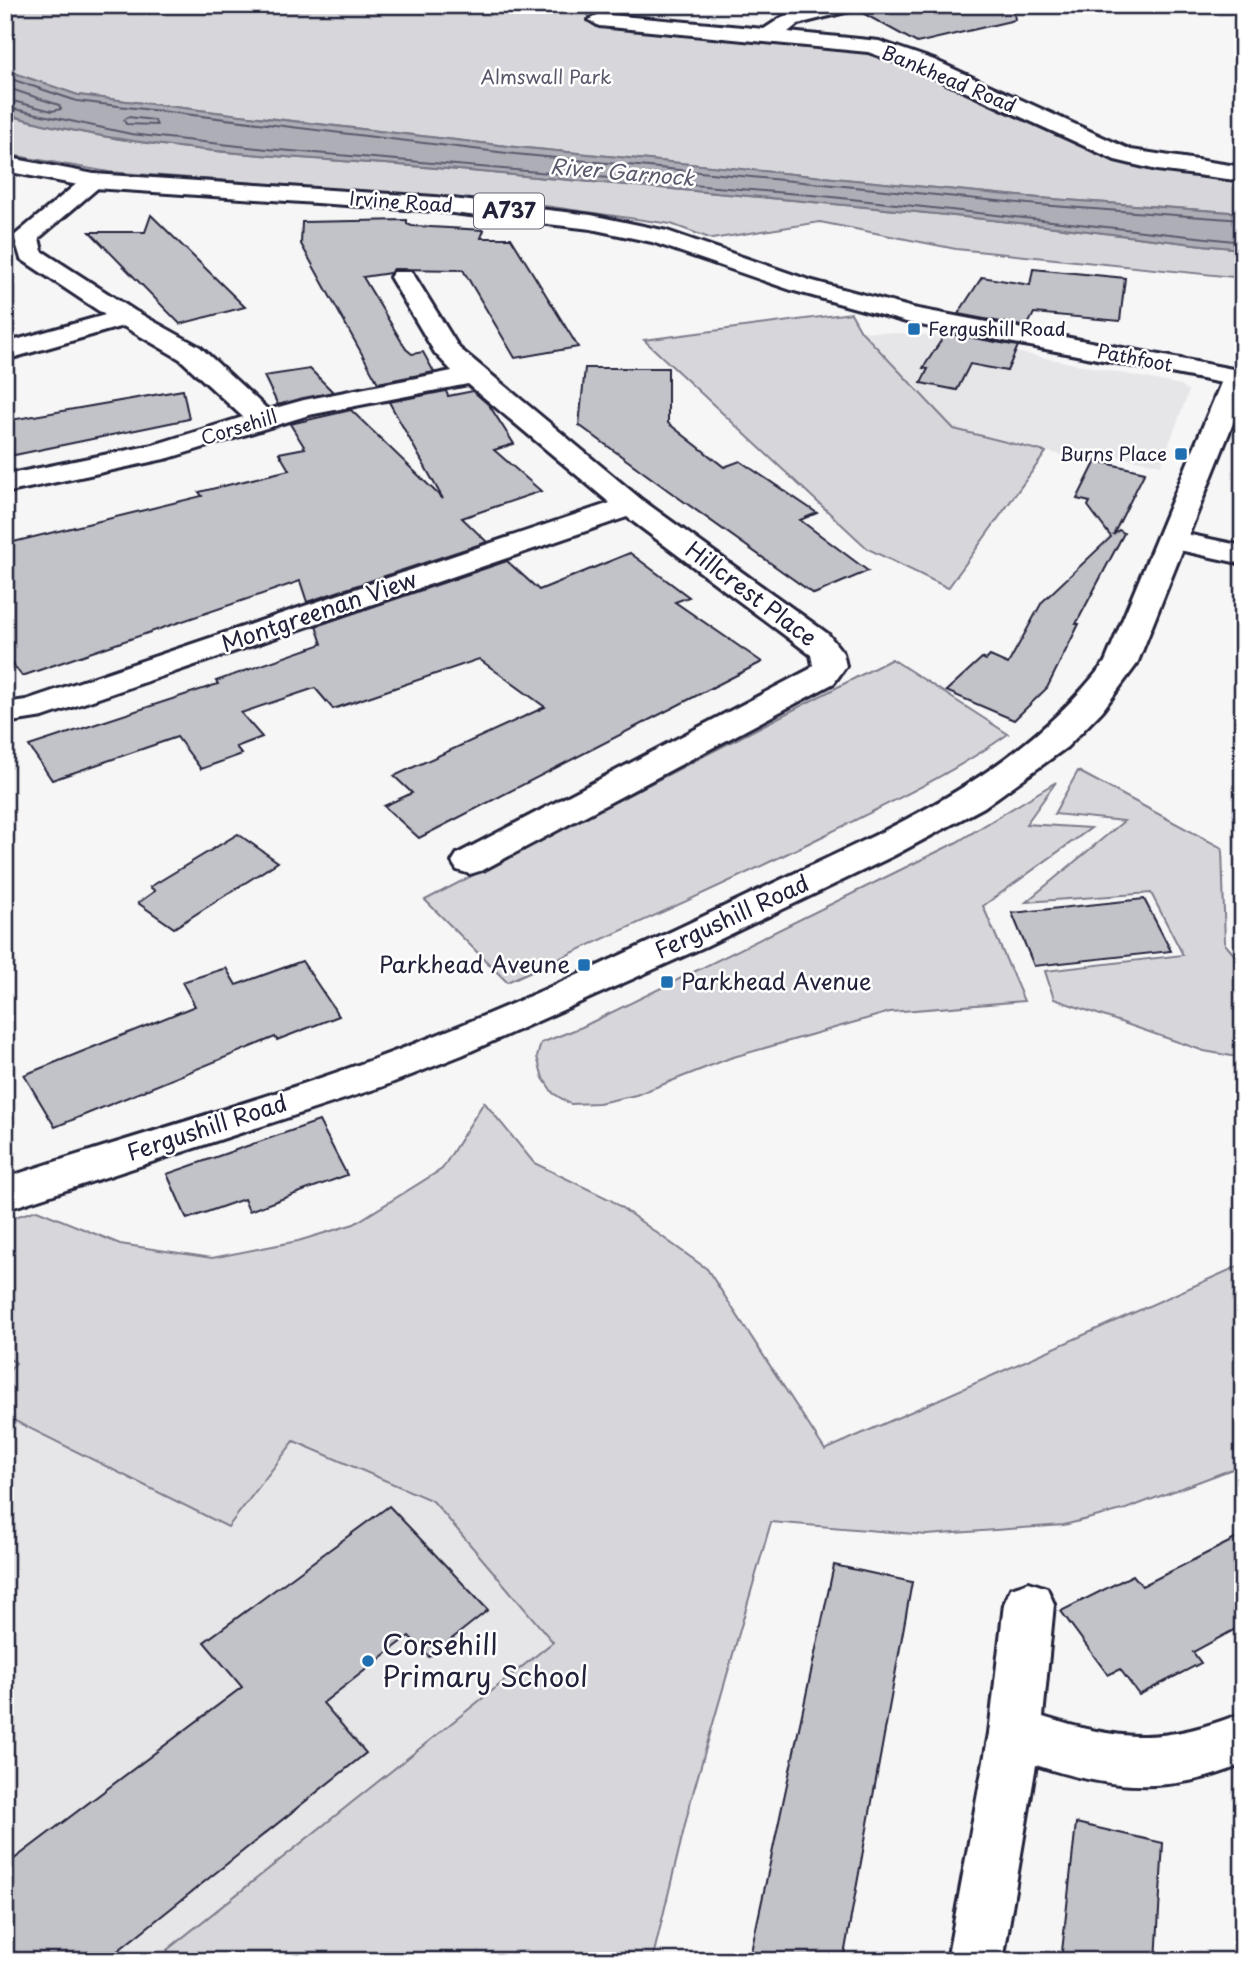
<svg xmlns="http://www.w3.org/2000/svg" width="1248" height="1966" font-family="'Playpen Sans',sans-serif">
	<rect width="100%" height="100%" fill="#f6f6f7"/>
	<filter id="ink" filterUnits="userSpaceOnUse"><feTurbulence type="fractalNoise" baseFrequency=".0143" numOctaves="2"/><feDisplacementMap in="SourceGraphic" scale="14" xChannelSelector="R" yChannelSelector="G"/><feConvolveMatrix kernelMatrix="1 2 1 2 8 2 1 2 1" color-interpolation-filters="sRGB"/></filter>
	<g filter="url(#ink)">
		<!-- built -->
		<g fill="#e6e6e9">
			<polygon points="860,331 930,335 1181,385 1189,391 1161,465 1093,452 1087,461 954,429"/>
			<polygon points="37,1210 370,1348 691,1800 652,1961 5,1961 5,1220"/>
		</g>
		<!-- green -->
		<g fill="#d7d7db" stroke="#7c7c8b" stroke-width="2">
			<path d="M5,5h574l17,19 246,22c89,18 170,67 251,106l45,15 105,14v32l-204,-15 -523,-51 -284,-33 -154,-19 -73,-25z"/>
			<path d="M5,114c151,43 310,42 465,57 183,17 366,31 549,52 75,8 149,19 224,26v29l-287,-29 -136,-27 -108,17 -41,-15 -147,-21 -415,-31 -104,-18z"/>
			<polygon points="851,313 861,331 954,429 1046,452 948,588 868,549 644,340"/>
			<path d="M892,659l116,75c-55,39 -116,68 -177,98 -106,53 -215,101 -324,150l-82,-82z"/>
			<polygon points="1078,771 1222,848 1225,944 1243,965 1243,1058 1204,1051 1054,999 1045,971 1183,955 1151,893 1026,902 1124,821 1054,814"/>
			<polygon points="1056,782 1026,824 1091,828 983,906 1024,1001 890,1012 730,1058 636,1095 599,1103 570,1104 553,1093 543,1078 537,1057 541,1043 582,1027 957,842"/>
			<polygon points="484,1102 534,1163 611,1200 707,1269 825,1450 1243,1264 1243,1465 1126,1509 1064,1525 927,1535 771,1522 691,1800 652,1961 175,1961 167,1950 553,1642 433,1501 294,1441 228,1527 5,1416 5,1375 16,1363 5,1356 5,1220 37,1210 120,1244 212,1258 298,1241 354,1224 442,1169"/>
		</g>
		<!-- water -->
		<path fill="#aeaeb7" stroke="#767685" stroke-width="2" d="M5,70l73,25 154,19 284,33 523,51 204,15v36c-75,-7 -149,-18 -224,-26 -183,-21 -366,-35 -549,-52 -155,-15 -314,-14 -465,-57z"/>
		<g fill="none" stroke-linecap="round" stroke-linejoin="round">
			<!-- shore -->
			<g stroke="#5a5a6d" stroke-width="2">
				<polyline points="5,77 77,101 515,154 1039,205 1243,220"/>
				<polyline points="5,87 59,105 61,109 52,111 5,99"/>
				<polyline points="5,107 131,134 267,149 823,196 1243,242"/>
				<polygon points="128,117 154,120 157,125 126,124 124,120"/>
			</g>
		</g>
		<!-- building -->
		<g fill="#c2c2c9" stroke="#22223b" stroke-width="2">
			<polygon points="862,5 1013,5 1015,20 917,43 859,11"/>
			<polygon points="151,215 245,307 180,324 90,232 145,232"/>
			<polygon points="407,220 407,224 412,226 484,230 481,238 511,238 578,347 515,358 463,270 394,269 390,273 363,277 406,349 412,354 423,352 434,372 378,383 301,244 302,222"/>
			<polygon points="1033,269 1125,278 1120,321 1034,313 1027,327 958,314 982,277 1030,285"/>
			<polygon points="946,333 1018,346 1007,371 970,364 957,390 921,383 928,369 923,368"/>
			<polygon points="585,368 668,368 668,423 724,467 740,461 817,513 800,520 868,571 814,594 669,491 579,425"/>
			<polygon points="310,369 333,392 278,405 264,376"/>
			<polygon points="183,390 189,419 5,457 5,421"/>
			<polygon points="446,391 448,396 473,391 489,405 514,444 494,450 541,491 462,518 487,542 307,602 300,581 22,676 5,654 5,544 202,496 199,492 289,470 279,453 305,448 290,424 351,410 443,499 389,402"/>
			<polygon points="1096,461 1145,472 1113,535 1119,530 1124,533 1076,624 1079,624 1047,688 1014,720 946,691 982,658 986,660 990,656 1008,664 1042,602 1111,537 1088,506 1090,502 1077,499"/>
			<polygon points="630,553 689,597 675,602 762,662 419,838 384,806 412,793 394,776 545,707 479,659 333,709 315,688 241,713 262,737 236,747 242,754 201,769 177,737 52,780 29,746 218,684 216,681 322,644 316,626 507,561 539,590"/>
			<polygon points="238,834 278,862 174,928 138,903 155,891 150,887"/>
			<polygon points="1144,899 1171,951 1034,966 1012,913"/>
			<polygon points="302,961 339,1016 277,1040 275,1037 55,1127 24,1075 195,1006 182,982 226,968 236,985"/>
			<polygon points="319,1121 347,1175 249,1211 244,1199 187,1219 167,1174"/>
			<polygon points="389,1506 488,1610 429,1657 409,1636 323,1703 366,1753 105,1961 5,1961 5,1866 242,1687 204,1642"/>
			<polygon points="1243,1535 1243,1625 1193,1652 1201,1663 1139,1695 1120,1669 1108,1675 1061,1611 1133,1575 1142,1586"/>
			<polygon points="834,1565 912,1582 843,1961 749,1961"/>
			<polygon points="1076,1823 1163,1843 1156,1961 1061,1961"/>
		</g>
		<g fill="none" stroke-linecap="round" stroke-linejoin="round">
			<!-- street casing -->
			<g stroke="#22223b" stroke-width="6">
				<g id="street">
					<polygon points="825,5 860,5 857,9 798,24 788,32 879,41 934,60 1131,150 1243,167 1243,181 1157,170 1115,160 918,70 868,52 599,26 589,20 599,14 764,29 784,16"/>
					<polygon points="94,174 102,176 106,181 39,238 42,251 135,311 200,347 268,410 304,400 452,371 435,353 390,277 394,272 412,272 459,348 642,500 828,634 843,653 846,666 834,683 483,870 470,874 457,870 452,862 457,854 810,669 813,665 811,655 627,517 43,717 5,723 5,703 26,700 610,503 468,384 309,415 169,458 5,493 5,475 153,445 243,417 180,359 123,326 5,360 5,343 105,315 21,259 14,236 86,176"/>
					<polygon points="1172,531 1243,546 1243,564 1161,546 1157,540 1161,534"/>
					<path d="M1029,1582l18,6 7,16 -11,113c81,25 120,27 200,-4v51c-70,31 -136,25 -207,1l-33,196h-56l42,-228 15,-129 7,-16z"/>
				</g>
			</g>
			<!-- secondary casing -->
			<g stroke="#22223b" stroke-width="6">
				<path id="secondary" d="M1237,370l6,1v27l-106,266 -35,47 -35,36 -83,60 -91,49 -187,90 -244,109 -81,32 -376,123v-32c121,-40 245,-74 364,-117 134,-49 262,-110 390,-171 129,-61 256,-111 346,-228l118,-284 4,-6z"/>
			</g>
			<!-- primary casing -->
			<g stroke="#22223b" stroke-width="6">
				<polygon id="primary" points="5,157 94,174 435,197 591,215 667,231 809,280 913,308 1243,371 1243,387 910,323 791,290 652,242 591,229 435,211 94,188 5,171"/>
			</g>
			<!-- street -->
			<use href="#street" fill="#fff" fill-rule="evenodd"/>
			<!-- secondary -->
			<use href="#secondary" fill="#fff" fill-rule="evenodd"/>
			<!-- primary -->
			<use href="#primary" fill="#fff" fill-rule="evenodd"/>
		</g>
	</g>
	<!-- markers -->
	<g fill="#1f6fb2" stroke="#fff" stroke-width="2.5">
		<rect x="907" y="322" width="14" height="14" rx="3.5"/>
		<rect x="1174" y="447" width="14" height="14" rx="3.5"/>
		<rect x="577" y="958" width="14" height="14" rx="3.5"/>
		<rect x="660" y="975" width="14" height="14" rx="3.5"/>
		<circle cx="368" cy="1661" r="7"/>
	</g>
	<g text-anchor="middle" stroke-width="5" stroke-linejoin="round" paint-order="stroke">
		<!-- far-park labels -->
		<g font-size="19" fill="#58586b" stroke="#fff">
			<text x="546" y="84">Almswall Park</text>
		</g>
		<!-- far-street labels -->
		<g font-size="19" fill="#22223b" stroke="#fff">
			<text transform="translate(949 79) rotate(23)" y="7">Bankhead Road</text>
			<text transform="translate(401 202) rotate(4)" y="7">Irvine Road</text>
			<text transform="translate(1135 358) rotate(11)" y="7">Pathfoot</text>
			<text transform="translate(239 427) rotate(-17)" y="7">Corsehill</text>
		</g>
		<!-- far-poi labels -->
		<g font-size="19" fill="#22223b" stroke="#fff" text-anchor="start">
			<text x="928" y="336">Fergushill Road</text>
			<text x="1167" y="461" text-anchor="end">Burns Place</text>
		</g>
		<!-- far-water labels -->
		<g font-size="21" font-style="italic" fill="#5a5a6d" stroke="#fff">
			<text transform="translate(622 173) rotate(5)" y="7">River Garnock</text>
		</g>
		<!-- shield labels -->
		<rect fill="#fff" stroke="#646476" stroke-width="2" x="474" y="193.5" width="70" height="35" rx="5"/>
		<g font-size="21" font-weight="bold" fill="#22223b">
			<text x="509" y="218">A737</text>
		</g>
		<!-- street labels -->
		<g font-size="23" fill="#22223b" stroke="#fff">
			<text transform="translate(751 594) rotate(37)" y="8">Hillcrest Place</text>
			<text transform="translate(319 612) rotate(-19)" y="8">Montgreenan View</text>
			<text transform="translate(732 917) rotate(-25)" y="8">Fergushill Road</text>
			<text transform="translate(207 1128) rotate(-18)" y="8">Fergushill Road</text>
		</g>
		<!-- poi labels -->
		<g font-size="23" fill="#22223b" stroke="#fff" text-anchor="end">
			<text x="570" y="973">Parkhead Aveune</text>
			<text x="681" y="990" text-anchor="start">Parkhead Avenue</text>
		</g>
		<!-- near-poi labels -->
		<g font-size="28" fill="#22223b" stroke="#fff" text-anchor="start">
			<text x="382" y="1655">Corsehill<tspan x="382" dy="32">Primary School</tspan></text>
		</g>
	</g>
	<!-- margin -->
	<rect width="1248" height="1966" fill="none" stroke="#fff" stroke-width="28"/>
	<rect x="14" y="14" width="1220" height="1938" fill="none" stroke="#22223b" stroke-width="2.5" filter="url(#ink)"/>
</svg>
